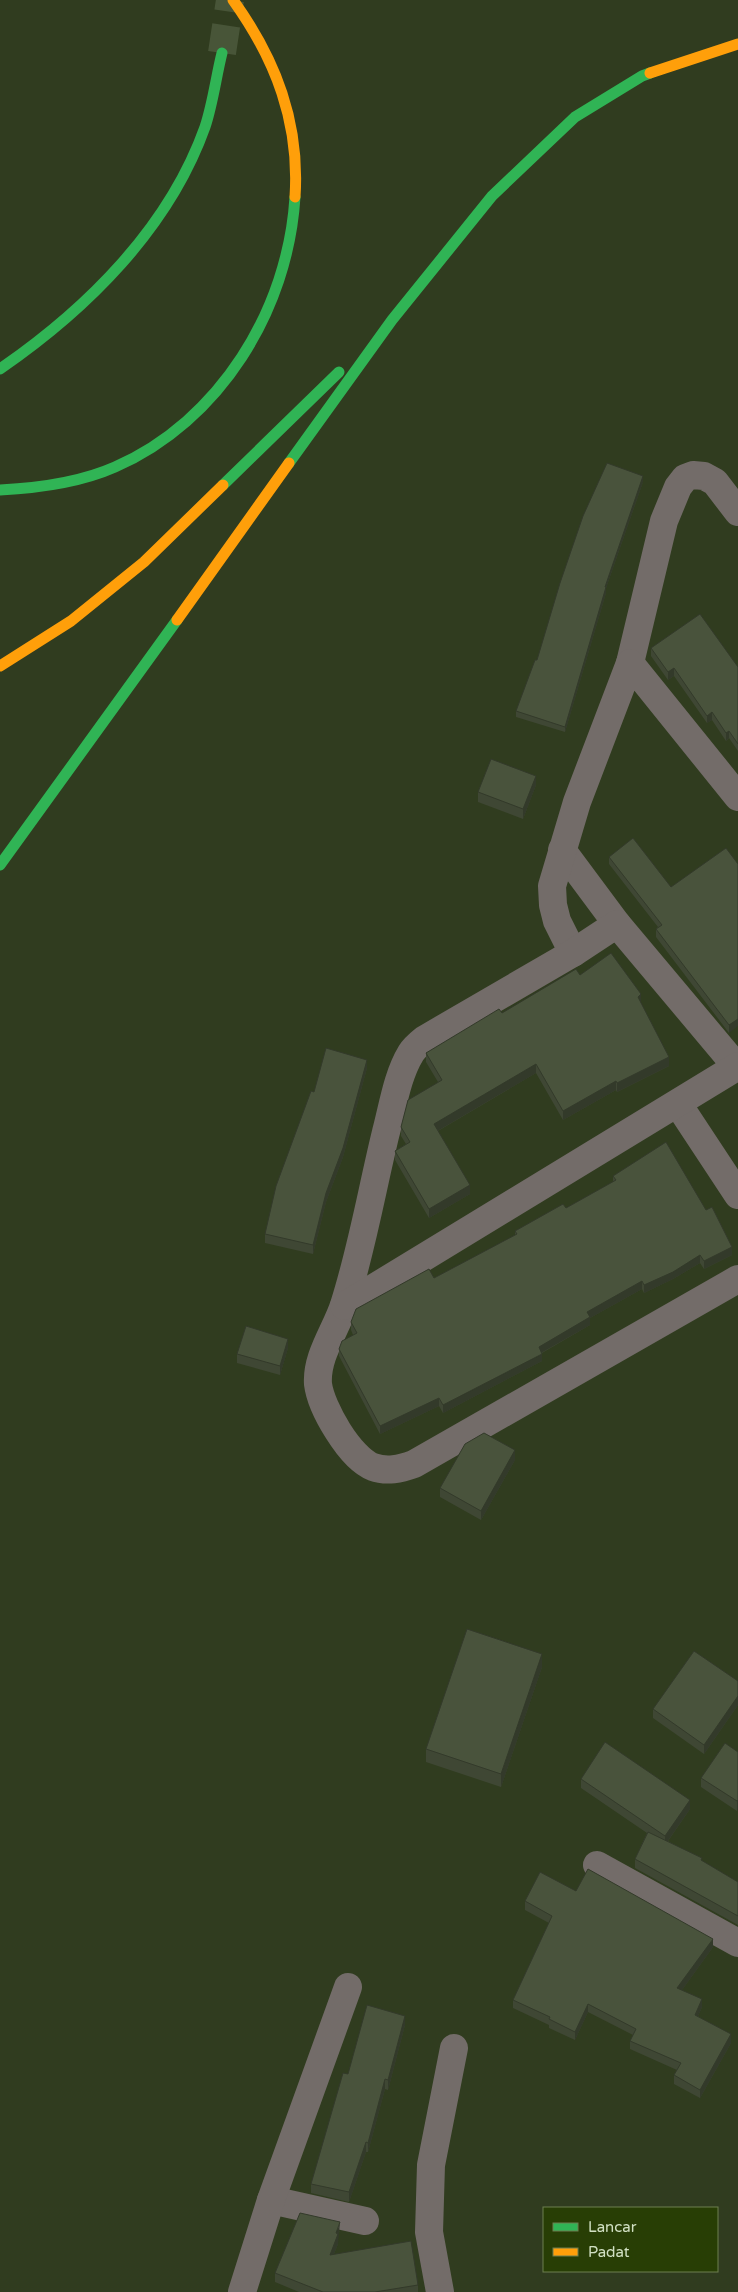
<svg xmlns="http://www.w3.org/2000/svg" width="738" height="2292" font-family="'Varela Round',sans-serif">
	<rect width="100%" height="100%" fill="#303c1f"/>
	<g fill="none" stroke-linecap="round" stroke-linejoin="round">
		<!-- highway-tunnel -->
		<polyline stroke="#485538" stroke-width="28" stroke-dasharray="28 14" stroke-linecap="butt" points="222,53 230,0"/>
		<!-- street -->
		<g stroke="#736c69" stroke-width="28">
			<polyline points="630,663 664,521 678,487 685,478 693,475 704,476 715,482 738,512"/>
			<polyline points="562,850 617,924"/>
			<polyline points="573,953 557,921 553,905 552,886 577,802 630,663 738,797"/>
			<path d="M737,1067l-120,-143 -44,29 -148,86c-5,4 -11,9 -14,14 -14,23 -18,53 -25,79 -14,57 -24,117 -42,173 -8,25 -28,51 -26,79 3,24 32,74 55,83 14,5 27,2 41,-3l324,-185"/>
			<polyline points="678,1104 738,1195"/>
			<polyline points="344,1306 738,1066"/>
			<polyline points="597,1865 738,1943"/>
			<polyline points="271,2200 365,2221"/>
			<polyline points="242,2292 271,2200 348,1987"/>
			<polyline points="440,2292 429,2232 431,2165 454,2048"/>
		</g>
		<!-- fast -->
		<g stroke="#30b455" stroke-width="11">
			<path d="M0,369c87,-60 169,-141 205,-242 8,-24 11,-50 17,-74"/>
			<polyline points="289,463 392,320 492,196 575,117 642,76 650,73"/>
			<polyline points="223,485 339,372"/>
			<path d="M0,490c39,-2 79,-7 115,-23 105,-46 173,-157 180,-270"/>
			<polyline points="0,865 177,620"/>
		</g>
		<!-- slow -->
		<g stroke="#ff9f0a" stroke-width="11">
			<path d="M233,0c43,60 67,123 62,197"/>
			<polyline points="650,73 738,44"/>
			<polyline points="177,620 289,463"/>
			<polyline points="0,666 71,621 144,562 223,485"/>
		</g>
	</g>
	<!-- wall -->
	<g fill="#3f4734">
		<polygon points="643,482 606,588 606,593 565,732 516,717 516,711"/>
		<polygon points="651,648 738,667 738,751 729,738 726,741 712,720 707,723 674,676 668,680 651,656"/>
		<polygon points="536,785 523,819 478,802 478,792"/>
		<polygon points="609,857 671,887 738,864 729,1033 656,937 656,929 658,927 609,864"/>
		<polygon points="580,975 641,1003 669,1066 617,1092 616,1090 563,1120 536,1073 438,1131 470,1194 429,1218 395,1160 395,1151 406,1144 401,1136 401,1127 438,1082 426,1062 426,1053"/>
		<polygon points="367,1068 343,1157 326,1202 313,1254 265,1243 265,1234 314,1092"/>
		<polygon points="613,1176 732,1255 704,1269 700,1263 673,1279 644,1293 642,1289 590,1318 590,1325 542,1353 542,1361 443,1413 439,1406 380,1434 339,1356 339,1349 353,1335 351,1330 351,1322 515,1235 515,1231 566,1208 613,1182"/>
		<polygon points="288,1348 280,1375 237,1363 237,1354"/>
		<polygon points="515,1460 481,1520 440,1497 440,1488"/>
		<polygon points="542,1667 501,1787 426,1762 426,1749"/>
		<polygon points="738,1681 738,1705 704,1754 653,1718 653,1709"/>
		<polygon points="738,1752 737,1811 701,1787 701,1778"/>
		<polygon points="581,1779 690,1809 668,1841 738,1882 738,1925 635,1868 635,1859 647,1833 581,1788"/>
		<polygon points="576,1891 713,1947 682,1990 702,2007 698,2016 731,2043 700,2098 674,2084 674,2075 677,2070 630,2049 630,2041 633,2035 588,2012 575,2040 549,2028 549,2025 513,2008 513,2000 549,1923 525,1910 525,1901"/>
		<polygon points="405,2025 388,2090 385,2089 368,2152 366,2152 349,2202 311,2193 311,2184 348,2074"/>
		<polygon points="340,2231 338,2234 338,2244 334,2254 418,2285 418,2292 299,2292 275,2282 275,2273"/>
	</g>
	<!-- shaded-wall -->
	<g fill="#333a2a">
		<polygon points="643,476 643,482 606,588 606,593 565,732 565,727 605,587"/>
		<polygon points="674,668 674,676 668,680 668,672"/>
		<polygon points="712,712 712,720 707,723 707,716"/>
		<polygon points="729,731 729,738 726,741 726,733"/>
		<polygon points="536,776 536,785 523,819 523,809"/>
		<polygon points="641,994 641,1003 638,997"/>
		<polygon points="738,1019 738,1026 729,1033 729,1025"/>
		<polygon points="669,1057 669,1066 617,1092 617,1083"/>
		<polygon points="367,1060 367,1068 343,1157 326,1202 313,1254 313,1245 326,1193"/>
		<polygon points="536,1064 536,1073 434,1133 434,1124"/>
		<polygon points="616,1081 616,1090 563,1120 563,1111"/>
		<polygon points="470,1185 470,1194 429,1218 429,1209"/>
		<polygon points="732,1247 732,1255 704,1269 704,1261"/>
		<polygon points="700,1255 700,1263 673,1279 644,1293 644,1285"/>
		<polygon points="642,1281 642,1289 590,1318 590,1325 539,1354 539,1347 587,1312"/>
		<polygon points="288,1339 288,1348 280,1375 280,1366"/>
		<polygon points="542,1354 542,1361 443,1413 443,1405"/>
		<polygon points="439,1398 439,1406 380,1434 380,1426"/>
		<polygon points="515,1450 515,1460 481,1520 481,1511"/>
		<polygon points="542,1654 542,1667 501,1787 501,1774"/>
		<polygon points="738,1696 738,1705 704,1754 704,1745"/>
		<polygon points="690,1800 690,1809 665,1845 665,1836"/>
		<polygon points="738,1800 738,1809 737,1811 737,1801"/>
		<polygon points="713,1939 713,1947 677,1997 677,1988"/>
		<polygon points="702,1999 702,2007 695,2023 695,2015"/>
		<polygon points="588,2004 588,2012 575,2040 575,2032"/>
		<polygon points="405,2016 405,2025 388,2090 388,2080"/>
		<polygon points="731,2034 731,2043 700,2098 700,2090"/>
		<polygon points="385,2079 385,2089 368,2152 368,2143"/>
		<polygon points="366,2142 366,2152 349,2202 349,2192"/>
		<polygon points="340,2222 338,2244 330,2264 330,2255"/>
	</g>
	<!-- building -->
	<g fill="#49533c" stroke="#333a2a">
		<polygon points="607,463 643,476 605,587 606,587 565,727 516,711 535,660 537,660 560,583 583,516"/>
		<polygon points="700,614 738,667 738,744 729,731 726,733 712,712 707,716 674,668 668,672 651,648"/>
		<polygon points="491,759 536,776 523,809 478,792"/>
		<polygon points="633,838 671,887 726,848 738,864 738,1019 729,1025 656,929 662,925 609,857"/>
		<polygon points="611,953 641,994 638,997 669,1057 617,1083 616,1081 563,1111 536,1064 434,1124 470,1185 429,1209 395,1151 410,1142 401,1127 408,1100 442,1080 426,1053 499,1009 502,1013 576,969 580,975"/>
		<polygon points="326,1048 367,1060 343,1148 326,1193 313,1245 265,1234 276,1186 311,1091 314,1092"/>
		<polygon points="666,1142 706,1210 712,1207 732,1247 704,1261 700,1255 673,1272 644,1285 642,1281 587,1312 590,1317 539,1347 542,1354 443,1405 439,1398 380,1426 339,1349 342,1341 357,1333 351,1322 356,1309 429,1269 434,1278 517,1234 515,1231 563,1204 566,1208 616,1180 613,1176"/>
		<polygon points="246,1326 288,1339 280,1366 237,1354"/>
		<polygon points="484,1433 515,1450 481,1511 440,1488 465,1444"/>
		<polygon points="467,1629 542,1654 501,1774 426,1749"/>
		<polygon points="694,1651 738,1681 738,1696 704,1745 653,1709"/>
		<polygon points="605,1742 690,1800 665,1836 581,1779"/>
		<polygon points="725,1743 738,1752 738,1800 737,1801 701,1778"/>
		<polygon points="648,1832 702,1858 701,1860 738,1882 738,1916 635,1859"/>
		<polygon points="588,1869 713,1939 677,1988 702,1999 695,2015 731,2034 700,2090 674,2075 681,2063 630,2041 636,2029 588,2004 575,2032 549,2019 550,2017 513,2000 552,1916 525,1901 540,1872 576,1891"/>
		<polygon points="367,2005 405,2016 388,2080 385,2079 368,2143 366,2142 349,2192 311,2184 343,2073 348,2074"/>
		<polygon points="300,2213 340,2222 336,2233 338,2234 330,2255 411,2241 418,2285 375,2292 323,2292 275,2273"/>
	</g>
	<!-- legend -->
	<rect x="543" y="2207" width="175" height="65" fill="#283e05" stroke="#6c7f51"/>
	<rect x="553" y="2223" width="25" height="8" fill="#30b455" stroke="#6c7f51"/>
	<text x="588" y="2232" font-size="15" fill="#d1e0c3">Lancar</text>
	<rect x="553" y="2248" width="25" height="8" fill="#ff9f0a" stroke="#6c7f51"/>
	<text x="588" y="2257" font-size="15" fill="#d1e0c3">Padat</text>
</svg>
